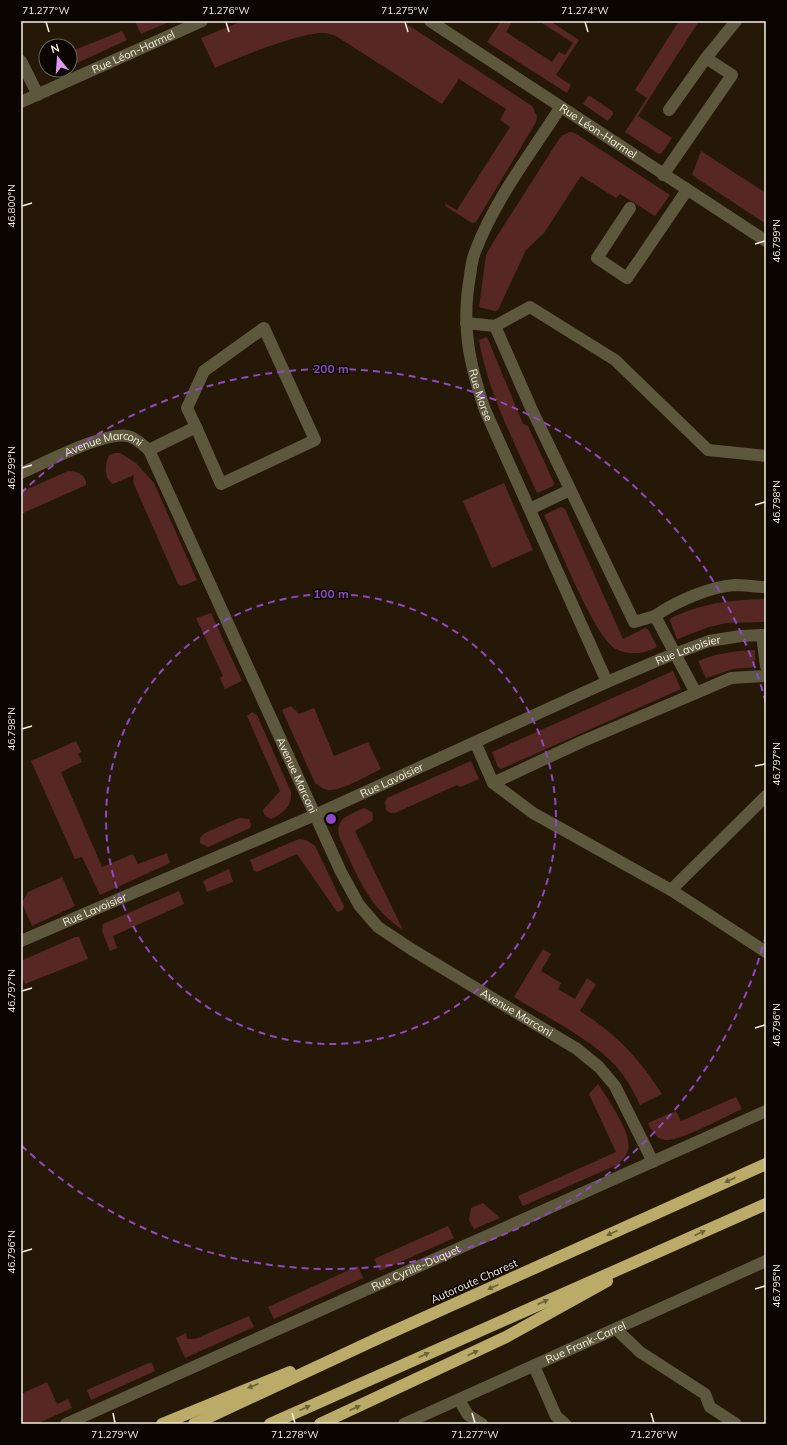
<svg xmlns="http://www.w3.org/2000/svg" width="787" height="1445" font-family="Mulish,sans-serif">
	<rect width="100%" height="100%" fill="#261806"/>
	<!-- green -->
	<g fill="#572823">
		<polygon points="135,21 171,21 141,34"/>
		<path d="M242,21h160l130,85 5,10 -1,6 -60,100 -4,1 -27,-17 1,-2 11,6 53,-83 -10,-7 6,-11 -47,-30 -17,25 -106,-68c-3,-1 -8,-3 -12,-3 -20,-2 -88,25 -109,35l-14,-30z"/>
		<polygon points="501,21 512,22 506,32 552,62 559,52 565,55 573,43 539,21 550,21 579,40 556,75 571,85 567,93 487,42"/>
		<polygon points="679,21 699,21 638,116 672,138 662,153 659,154 625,132 647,98 635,90"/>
		<polygon points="122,31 127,40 77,63 71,52 72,51"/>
		<polygon points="588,96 590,96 612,111 613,114 608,121 583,104"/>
		<polygon points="570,132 575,133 670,195 655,216 620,194 616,198 581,176 544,233 526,250 498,310 495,311 479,307 486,255 492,244 561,136"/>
		<polygon points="701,151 766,193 766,224 692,175"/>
		<path d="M487,337l36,87 5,2 26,57 -1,3 -16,7c-22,-50 -49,-99 -58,-153z"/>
		<path d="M115,453h5l16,10 18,20 43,97 -15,6 -4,-2 -45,-102 1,-7 -21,9c-10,-6 -8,-20 -4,-29z"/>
		<path d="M68,471c9,0 19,4 18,14l-65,29v-22z"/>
		<polygon points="504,483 533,550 492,568 463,501"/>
		<path d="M561,507l4,2 58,130 22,-11 3,1 9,18c-13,7 -28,9 -41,2 -22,-12 -59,-108 -72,-134z"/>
		<path d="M766,599v23l-40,1 -17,4 -32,12 -7,-18 1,-3c33,-15 58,-18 95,-19z"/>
		<polygon points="211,613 242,681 225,689 220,678 223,676 196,618"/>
		<path d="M755,650v17l-22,2 -27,9 -8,-17c19,-8 37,-10 57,-11z"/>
		<polygon points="673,671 681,689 501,769 498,767 492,752"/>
		<path d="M291,706l8,8 15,-6 20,48 34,-14 13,27c-13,6 -39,22 -52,21 -5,0 -10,-4 -14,-7l-33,-73z"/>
		<path d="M252,712l5,3 34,77c1,15 -8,21 -20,27l-7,-4 -1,-5 17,-19 -33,-75z"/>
		<polygon points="76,741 81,752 78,754 82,762 61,772 102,867 133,854 138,864 167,853 170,863 100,895 82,857 75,859 31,761"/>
		<polygon points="471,761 479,779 460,787 457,785 395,813 390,813 386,810 385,802 387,798"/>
		<path d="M364,808l8,4 1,5 -1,4 -17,10 48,99c-29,-19 -42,-45 -56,-76 -3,-8 -11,-19 -8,-29 3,-9 17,-13 25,-17z"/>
		<polygon points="239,818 249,819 251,825 250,828 208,847 200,843 200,838 205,833"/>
		<polygon points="299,839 306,840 315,846 344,906 343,910 337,912 297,854 257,872 254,871 250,860"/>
		<polygon points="229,869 233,882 207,892 203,881"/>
		<polygon points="62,877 75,906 32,926 22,903 28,892"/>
		<polygon points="179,891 184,904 113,936 117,948 110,951 102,931 103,924"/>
		<polygon points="75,937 79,937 88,959 25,984 21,975 21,961"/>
		<path d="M543,949l8,5 -10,17 20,12 -3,6 17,10 12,-21 9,6 -16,27c36,23 59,47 82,83l-22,11c-5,-10 -10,-21 -17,-30 -21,-31 -77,-58 -109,-78z"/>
		<path d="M598,1084c9,14 35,50 30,67 -2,5 -6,9 -9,13l-96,42 -5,-10 98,-44 -27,-58z"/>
		<path d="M736,1097l6,12c-16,7 -63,33 -77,31 -10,-2 -13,-9 -17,-17l28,-12 5,10z"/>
		<polygon points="483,1203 500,1218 474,1229 469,1220 471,1208"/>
		<polygon points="448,1226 454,1238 380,1271 374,1259"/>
		<polygon points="358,1266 363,1278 274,1319 268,1307"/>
		<polygon points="249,1316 254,1327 185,1358 176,1338 186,1333 187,1339 195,1339"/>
		<polygon points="149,1363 152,1363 155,1371 91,1400 87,1390"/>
		<polygon points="47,1382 57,1404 68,1399 72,1408 36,1424 21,1424 21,1394"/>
	</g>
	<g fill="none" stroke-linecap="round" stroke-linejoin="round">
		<!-- minor -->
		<g stroke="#5d573d" stroke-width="12">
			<path id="s1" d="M430,21l336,220"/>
			<polyline points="21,61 38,95"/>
			<path id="s2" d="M21,102l181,-81"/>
			<path id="s3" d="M560,108c-29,45 -66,93 -85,144 -3,7 -4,16 -5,24 -9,49 -1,87 15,134l122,272"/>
			<polyline points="669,110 706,58"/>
			<polyline points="663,175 732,75 706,58 736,21"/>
			<polyline points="630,208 597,258 627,278 687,190"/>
			<polyline points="466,323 495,326 530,307 615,360 708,450 766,456"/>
			<polyline points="495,326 531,408 634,622 655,616 696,693 731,678 766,676"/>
			<polyline points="149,450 196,427 221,484 315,440 264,328 204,371 187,408 196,427"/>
			<path id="s4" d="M21,473c24,-10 83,-42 107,-37 8,2 15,9 21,14l192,422 18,33 19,22 33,22 166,100 22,18 16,19 38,76"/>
			<polyline points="530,509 570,490"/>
			<path d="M655,616c20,-14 56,-30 80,-31 10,0 21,2 31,2"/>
			<polyline points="762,635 766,666"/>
			<polyline points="475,742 493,783 581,742 696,693"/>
			<polyline points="493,783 533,813 671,890"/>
			<polyline points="766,796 671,890 766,952"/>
			<path id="s5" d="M21,941l294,-126 292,-133 59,-25 43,-16 32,-5 25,-1"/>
			<polyline points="616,1329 640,1352 705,1394 710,1407 736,1424"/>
			<polyline points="534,1366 556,1416 565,1424"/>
			<polyline points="459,1400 468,1415 482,1424"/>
			<path id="s6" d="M66,1424l700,-313"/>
			<path id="s7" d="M404,1424l362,-163"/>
		</g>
		<!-- highway -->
		<g stroke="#baac68" stroke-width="12">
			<polyline points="162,1424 290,1372"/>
			<polyline points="194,1424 381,1337 766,1164"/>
			<polyline points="270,1424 766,1204"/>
			<polyline points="320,1424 506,1337 607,1281"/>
		</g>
	</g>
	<!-- one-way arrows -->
	<defs><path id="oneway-solid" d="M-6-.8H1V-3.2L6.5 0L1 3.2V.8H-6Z"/></defs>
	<g fill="#6b613a">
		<use href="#oneway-solid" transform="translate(730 1180) rotate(156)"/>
		<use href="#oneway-solid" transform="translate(612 1233) rotate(156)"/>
		<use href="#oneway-solid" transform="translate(700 1233) rotate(-24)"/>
		<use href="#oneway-solid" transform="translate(493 1287) rotate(156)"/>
		<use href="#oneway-solid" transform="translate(543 1302) rotate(-24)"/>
		<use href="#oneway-solid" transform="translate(473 1353) rotate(-25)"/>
		<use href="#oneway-solid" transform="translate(424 1355) rotate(-24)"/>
		<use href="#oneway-solid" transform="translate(253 1386) rotate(159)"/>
		<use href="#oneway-solid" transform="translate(305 1408) rotate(-24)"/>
		<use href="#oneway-solid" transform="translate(355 1408) rotate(-25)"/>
	</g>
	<!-- ticks -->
	<path fill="none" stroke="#f9efe3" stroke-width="1.5" d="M46,22l3,10M226,22l3,10M405,22l3,10M585,22l3,10M22,206l10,-3M755,244l10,-3M22,468l10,-3M755,505l10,-3M22,729l10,-3M755,766l10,-2M22,991l10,-3M755,1028l10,-3M22,1252l10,-3M755,1289l10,-3M113,1413l2,10M292,1413l3,10M472,1413l3,10M651,1413l3,10"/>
	<!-- distance rings -->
	<g fill="none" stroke="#8e49c4" stroke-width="2" stroke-dasharray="7 5">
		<circle cx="331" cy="819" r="225"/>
		<path d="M766 935A450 450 0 0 1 21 1145M21 493A450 450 0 0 1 766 703"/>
	</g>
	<g text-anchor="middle" stroke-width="3" stroke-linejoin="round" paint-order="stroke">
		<!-- street labels -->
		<g font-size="11" fill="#f9efe3" stroke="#0a0501">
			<text dy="4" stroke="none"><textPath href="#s2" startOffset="123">Rue Léon-Harmel</textPath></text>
			<text dy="4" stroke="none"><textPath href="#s1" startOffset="201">Rue Léon-Harmel</textPath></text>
			<text dy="4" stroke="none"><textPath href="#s3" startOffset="313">Rue Morse</textPath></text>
			<text dy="4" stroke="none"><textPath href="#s4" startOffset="89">Avenue Marconi</textPath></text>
			<text dy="4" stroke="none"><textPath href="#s5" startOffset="728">Rue Lavoisier</textPath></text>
			<text dy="4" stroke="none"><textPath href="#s4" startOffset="497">Avenue Marconi</textPath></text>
			<text dy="4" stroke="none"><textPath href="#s5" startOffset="404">Rue Lavoisier</textPath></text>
			<text dy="4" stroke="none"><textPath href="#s5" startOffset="80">Rue Lavoisier</textPath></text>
			<text dy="4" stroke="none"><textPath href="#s4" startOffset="833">Avenue Marconi</textPath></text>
			<text dy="4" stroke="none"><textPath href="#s6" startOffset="383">Rue Cyrille-Duquet</textPath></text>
			<text transform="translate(474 1281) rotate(-24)" y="4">Autoroute Charest</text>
			<text dy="4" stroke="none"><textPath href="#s7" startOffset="199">Rue Frank-Carrel</textPath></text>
		</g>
	</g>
	<circle cx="331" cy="819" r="6" fill="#8e49c4" stroke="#0a0501" stroke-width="2"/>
	<g font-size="12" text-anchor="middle" font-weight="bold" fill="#8e49c4" stroke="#0a0501" stroke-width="3" stroke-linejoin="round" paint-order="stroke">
		<text x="331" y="373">200 m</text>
		<text x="331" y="598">100 m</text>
	</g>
	<!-- border -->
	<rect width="787" height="1445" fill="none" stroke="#0a0501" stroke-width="44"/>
	<!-- north arrow -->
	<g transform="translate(58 58) rotate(343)"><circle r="19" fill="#0a0501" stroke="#6a635b"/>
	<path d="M0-3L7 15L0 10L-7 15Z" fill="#dc99f4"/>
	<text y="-6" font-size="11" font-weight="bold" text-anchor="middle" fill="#f9efe3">N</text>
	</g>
	<rect x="22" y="22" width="743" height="1401" fill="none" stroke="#f9efe3" stroke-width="1.5"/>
	<g font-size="10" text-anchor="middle" fill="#f9efe3">
		<text x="46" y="14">71.277°W</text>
		<text x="226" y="14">71.276°W</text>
		<text x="405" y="14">71.275°W</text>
		<text x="585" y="14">71.274°W</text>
		<text transform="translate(11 206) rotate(-90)" y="4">46.800°N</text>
		<text transform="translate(776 241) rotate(-90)" y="4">46.799°N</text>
		<text transform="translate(11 468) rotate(-90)" y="4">46.799°N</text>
		<text transform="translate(776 502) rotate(-90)" y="4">46.798°N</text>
		<text transform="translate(11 729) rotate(-90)" y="4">46.798°N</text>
		<text transform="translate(776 764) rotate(-90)" y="4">46.797°N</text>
		<text transform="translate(11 991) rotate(-90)" y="4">46.797°N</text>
		<text transform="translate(776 1025) rotate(-90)" y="4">46.796°N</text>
		<text transform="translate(11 1252) rotate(-90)" y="4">46.796°N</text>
		<text transform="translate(776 1286) rotate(-90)" y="4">46.795°N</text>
		<text x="115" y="1438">71.279°W</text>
		<text x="295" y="1438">71.278°W</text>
		<text x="475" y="1438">71.277°W</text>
		<text x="654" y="1438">71.276°W</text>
	</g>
</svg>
